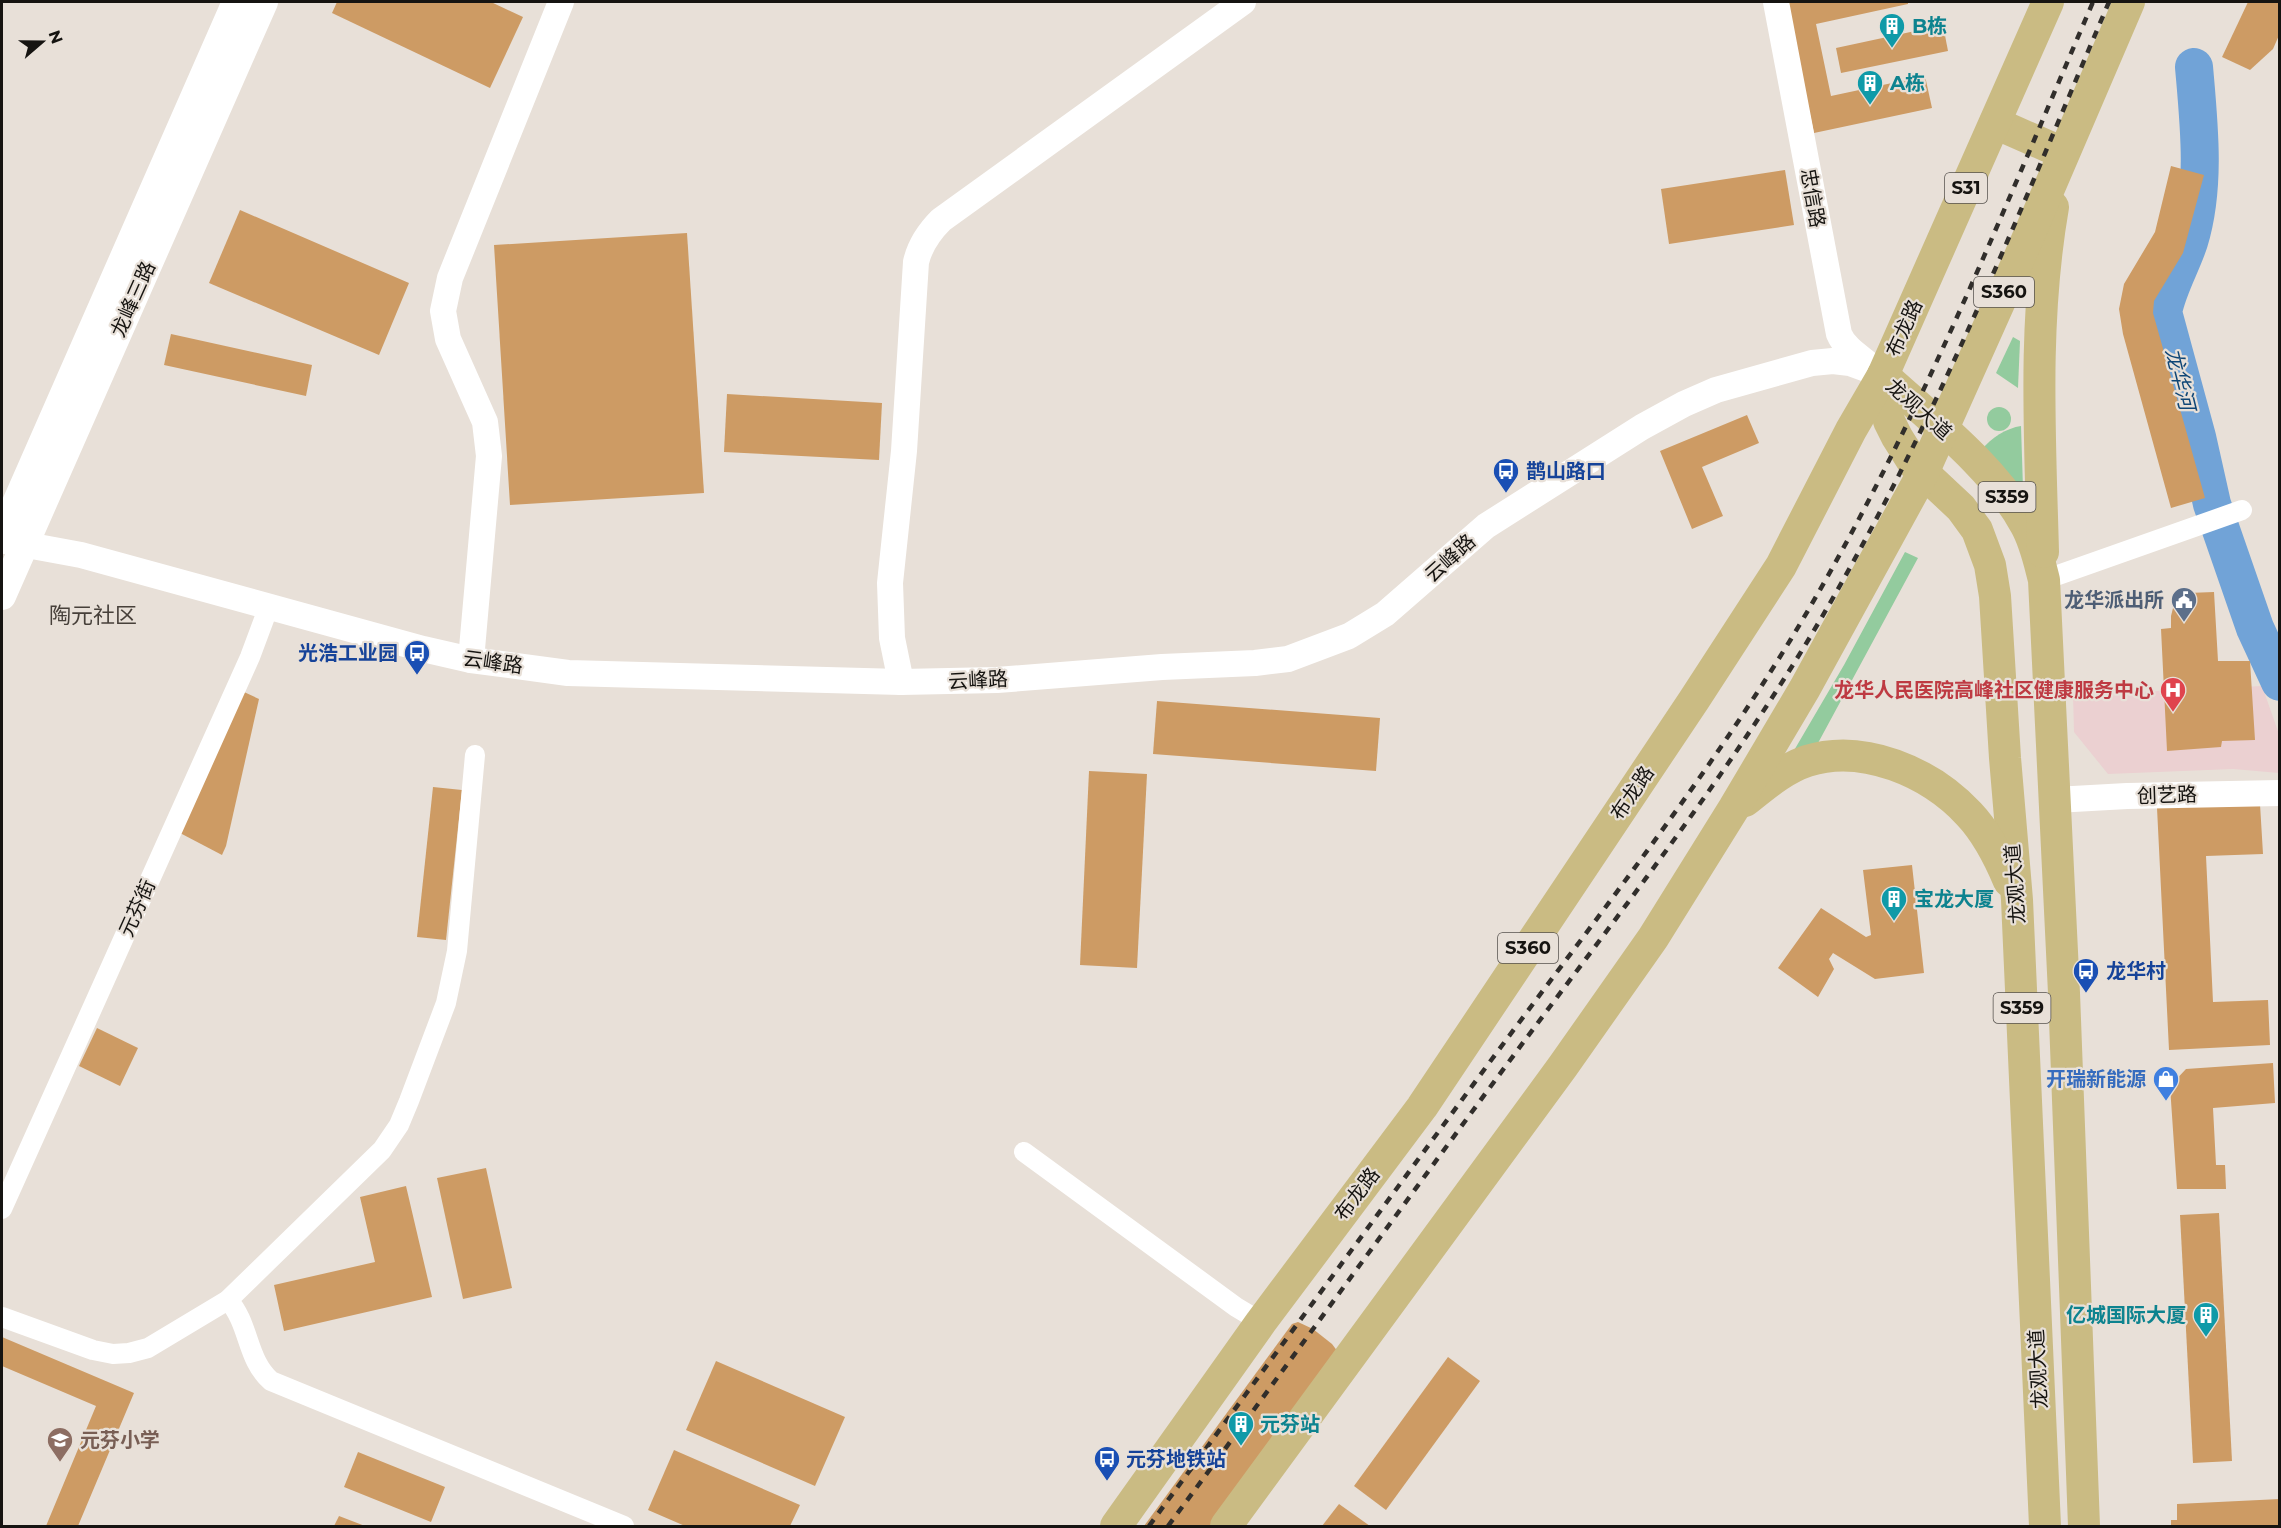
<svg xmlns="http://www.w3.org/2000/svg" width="2281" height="1528" font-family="Montserrat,'Noto Sans SC',sans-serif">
	<rect width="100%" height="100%" fill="#e8e0d8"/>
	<!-- medical -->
	<polygon fill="#ebd0d1" points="2262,686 2279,734 2279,773 2233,769 2108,774 2074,732 2073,695"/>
	<!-- green -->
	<g fill="#93cb9e">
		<polygon points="2013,337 2020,341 2018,388 1996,373"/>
		<circle cx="1999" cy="419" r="12"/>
		<path d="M2021,426l2,62 -3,3 -38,-41c8,-12 25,-22 39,-24z"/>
		<polygon points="1905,552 1918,558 1811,756 1789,759 1844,665"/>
	</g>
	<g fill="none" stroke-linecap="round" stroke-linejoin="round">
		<!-- river -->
		<path stroke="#71a3d7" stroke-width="38" d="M2194,67c5,57 12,120 -5,175 -8,24 -21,45 -26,70l34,125 15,67 43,124 25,54"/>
	</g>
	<!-- building -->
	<g fill="#cd9b64">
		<polygon points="337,2 491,2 523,17 490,88 332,13"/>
		<polygon points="1786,2 1908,2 1908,4 1816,24 1831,96 1925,76 1932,108 1814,133"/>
		<polygon points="2248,2 2280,2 2280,33 2273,49 2250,70 2222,57"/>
		<polygon points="1943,25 1948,51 1841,73 1836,48"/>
		<polygon points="2171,166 2204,175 2183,253 2154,301 2153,313 2205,498 2171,508 2123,334 2119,309 2124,284 2155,232"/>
		<polygon points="1785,170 1794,225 1669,244 1661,189"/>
		<polygon points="240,210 409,283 379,355 209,283"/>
		<polygon points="687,233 704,493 510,505 494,245"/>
		<polygon points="171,334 312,365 306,396 164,365"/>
		<polygon points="727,394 882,403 879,460 724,452"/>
		<polygon points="1747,415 1759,443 1702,467 1723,516 1692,529 1660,451"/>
		<polygon points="2214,592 2218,661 2250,661 2255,740 2222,741 2221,747 2167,751 2161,629 2171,628 2171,616 2174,604 2180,596 2188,593"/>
		<polygon points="244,692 259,699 226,846 222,855 180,833"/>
		<polygon points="1157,701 1380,718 1376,771 1153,754"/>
		<polygon points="1089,771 1147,774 1137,968 1080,965"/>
		<polygon points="433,787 462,790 446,940 417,937"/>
		<polygon points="2260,804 2263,854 2206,856 2213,1002 2268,1000 2270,1045 2169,1050 2157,808"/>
		<polygon points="1912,865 1924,973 1875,979 1833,953 1829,959 1834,969 1818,997 1778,968 1821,908 1866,937 1871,935 1863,870"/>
		<polygon points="97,1028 138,1048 120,1086 79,1066"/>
		<polygon points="2273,1063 2275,1103 2213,1108 2216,1165 2225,1165 2226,1189 2177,1189 2170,1086 2186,1069"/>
		<polygon points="486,1168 512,1288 463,1299 437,1178"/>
		<polygon points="406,1186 432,1297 284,1331 274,1285 375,1262 360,1197"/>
		<polygon points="2219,1213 2232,1461 2193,1463 2180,1215"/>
		<polygon points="1298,1322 1313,1329 1332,1344 1341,1356 1219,1526 1144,1526 1292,1324"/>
		<polygon points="2,1337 134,1393 78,1526 46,1526 96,1406 2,1366"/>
		<polygon points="1448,1357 1480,1381 1386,1510 1354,1486"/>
		<polygon points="716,1361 845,1417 815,1486 686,1430"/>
		<polygon points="674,1450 800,1505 790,1526 685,1526 648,1510"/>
		<polygon points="358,1452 445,1487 431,1522 344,1487"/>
		<polygon points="2280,1499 2280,1526 2171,1526 2171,1520 2177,1520 2177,1504"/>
		<polygon points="1339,1504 1370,1526 1322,1526"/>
		<polygon points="339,1516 365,1526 334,1526"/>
	</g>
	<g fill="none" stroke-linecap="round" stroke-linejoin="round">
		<!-- minor -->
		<g stroke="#fff" stroke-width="20">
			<polyline points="2044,580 2242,510"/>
			<polyline points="1024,1152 1236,1307 1261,1322"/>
			<polyline points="2,1209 250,657 269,606"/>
			<path d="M228,1300c22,24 18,59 43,81l353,145"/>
			<polyline points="2,1317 93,1350 113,1354 129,1353 148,1348 228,1300 382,1150 399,1125 409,1101 446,1003 457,951 475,755"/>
		</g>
		<!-- tertiary -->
		<g stroke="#fff" stroke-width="26">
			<path d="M1776,2l63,332c6,14 20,22 32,32"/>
			<polyline points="5,541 81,555 423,649 471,660 568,673 901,682 997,680 1162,667 1255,663 1288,659 1349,636 1385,614 1486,526 1642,427 1684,404 1716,390 1812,363 1833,361 1850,363 1883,375"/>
			<polyline points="471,660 489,456 485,422 448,339 443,311 450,278 561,2"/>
			<path d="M901,682l-9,-44 -2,-55 14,-132 12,-189c4,-17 12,-29 25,-42l302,-218"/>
			<polyline points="2055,800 2127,796 2280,793"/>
		</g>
		<!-- secondary -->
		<g stroke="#fff" stroke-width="28">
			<polyline points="2,535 236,2"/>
			<polyline points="2,596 264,2"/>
		</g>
		<!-- primary -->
		<g stroke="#cabb83" stroke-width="32">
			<polyline points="1995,123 2063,153"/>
			<path d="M1883,375c47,43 112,93 142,149 10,17 14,37 19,56l20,413 20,533"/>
			<polyline points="1883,375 1883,395 1889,421 1897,437 1914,464 1961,508 1977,530 1990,565 1995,596 2005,758 2017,900 2045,1526"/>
			<path d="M2043,552c-3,-116 -10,-230 10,-345"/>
			<path d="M1745,801c19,-15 38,-32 62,-40 56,-18 123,11 162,53 18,19 30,43 40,67"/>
			<polyline points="1116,1526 1261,1322 1422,1107 1694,700 1781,566 1851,430 1883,375 2048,2"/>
			<polyline points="1226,1526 1563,1066 1653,938 1734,808 1805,688 1923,473 2017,263 2129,2"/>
		</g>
		<!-- rail -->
		<g stroke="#312e2b" stroke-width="4.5" stroke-dasharray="8 8" stroke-linecap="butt">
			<path d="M1149,1526c114,-155 228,-311 343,-467 102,-138 209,-273 299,-420 122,-201 209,-421 302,-637"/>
			<path d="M1168,1526c113,-152 224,-306 337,-459 102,-138 209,-273 299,-420 124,-204 212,-427 305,-645"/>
		</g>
	</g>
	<!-- icons -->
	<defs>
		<g id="building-pin" transform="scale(1.35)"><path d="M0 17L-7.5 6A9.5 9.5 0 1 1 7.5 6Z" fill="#0f9aa8" stroke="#e8e0d8"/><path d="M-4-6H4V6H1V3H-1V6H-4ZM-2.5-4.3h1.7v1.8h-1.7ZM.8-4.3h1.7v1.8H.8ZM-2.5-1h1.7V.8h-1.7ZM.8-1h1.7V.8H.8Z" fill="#fff"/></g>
		<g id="bus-pin" transform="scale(1.35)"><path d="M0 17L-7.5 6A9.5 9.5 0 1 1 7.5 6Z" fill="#1a4fb4" stroke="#e8e0d8"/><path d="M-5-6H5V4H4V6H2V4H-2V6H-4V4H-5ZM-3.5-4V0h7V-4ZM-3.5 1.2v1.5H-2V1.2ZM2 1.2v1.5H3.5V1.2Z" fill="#fff"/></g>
		<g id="civic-pin" transform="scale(1.35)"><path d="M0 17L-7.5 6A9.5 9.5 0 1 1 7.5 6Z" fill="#5c6f8a" stroke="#e8e0d8"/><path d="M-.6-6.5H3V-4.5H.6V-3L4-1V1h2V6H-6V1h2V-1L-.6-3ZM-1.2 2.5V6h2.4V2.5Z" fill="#fff"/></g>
		<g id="hospital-pin" transform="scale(1.35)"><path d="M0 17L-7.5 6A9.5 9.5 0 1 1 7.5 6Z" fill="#e0444e" stroke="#e8e0d8"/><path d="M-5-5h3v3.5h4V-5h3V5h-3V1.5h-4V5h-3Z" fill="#fff"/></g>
		<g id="shop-pin" transform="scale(1.35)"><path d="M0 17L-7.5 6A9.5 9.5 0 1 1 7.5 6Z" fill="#3f7fe0" stroke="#e8e0d8"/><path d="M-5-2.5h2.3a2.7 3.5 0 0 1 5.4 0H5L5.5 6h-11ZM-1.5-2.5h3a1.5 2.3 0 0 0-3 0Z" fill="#fff"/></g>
		<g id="school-pin" transform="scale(1.35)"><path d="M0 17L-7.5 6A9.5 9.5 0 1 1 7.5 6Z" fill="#8d6e63" stroke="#e8e0d8"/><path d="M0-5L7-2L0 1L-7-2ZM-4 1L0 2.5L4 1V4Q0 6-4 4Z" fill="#fff"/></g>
	</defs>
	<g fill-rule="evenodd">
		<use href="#building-pin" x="1892" y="26"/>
		<use href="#building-pin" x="1870" y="83"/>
		<use href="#bus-pin" x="1506" y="471"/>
		<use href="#civic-pin" x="2184" y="600"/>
		<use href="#bus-pin" x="417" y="653"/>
		<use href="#hospital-pin" x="2173" y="690"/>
		<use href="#building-pin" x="1894" y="899"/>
		<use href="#bus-pin" x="2086" y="971"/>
		<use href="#shop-pin" x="2166" y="1079"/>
		<use href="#building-pin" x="2206" y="1315"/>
		<use href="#building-pin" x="1241" y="1424"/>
		<use href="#school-pin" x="60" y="1440"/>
		<use href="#bus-pin" x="1107" y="1459"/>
	</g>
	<g text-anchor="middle" stroke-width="4.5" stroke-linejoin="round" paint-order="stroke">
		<!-- shield labels -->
		<g fill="#e8e0d8" stroke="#55514d" stroke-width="1.5">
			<rect x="1945" y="173" width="42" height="30" rx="4.5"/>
			<rect x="1974" y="277" width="60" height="30" rx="4.5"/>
			<rect x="1978.5" y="482" width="57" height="30" rx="4.5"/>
			<rect x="1498" y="933" width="60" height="30" rx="4.5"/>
			<rect x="1993.5" y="993" width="57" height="30" rx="4.5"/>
		</g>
		<g font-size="18" font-weight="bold" fill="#161411">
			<text x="1966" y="194">S31</text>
			<text x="2004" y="298">S360</text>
			<text x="2007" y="503">S359</text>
			<text x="1528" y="954">S360</text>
			<text x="2022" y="1014">S359</text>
		</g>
		<!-- culture labels -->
		<g font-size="20" font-weight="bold" fill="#0d838f" stroke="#e8e0d8" text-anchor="start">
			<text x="1912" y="33">B栋</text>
			<text x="1890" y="90">A栋</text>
			<text x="1914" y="906">宝龙大厦</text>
			<text x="2186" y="1322" text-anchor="end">亿城国际大厦</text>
			<text x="1260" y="1431">元芬站</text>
		</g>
		<!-- street labels -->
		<g font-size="20" fill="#161411" stroke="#e8e0d8">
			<text transform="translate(1813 198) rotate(80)" y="7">忠信路</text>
			<text transform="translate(133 299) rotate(-66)" y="7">龙峰三路</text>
			<text transform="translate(1904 328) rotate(-66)" y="7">布龙路</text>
			<text transform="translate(1919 409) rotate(42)" y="7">龙观大道</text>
			<text transform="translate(1450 558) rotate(-42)" y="7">云峰路</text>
			<text transform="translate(493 662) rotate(8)" y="7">云峰路</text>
			<text transform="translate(978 680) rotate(-3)" y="7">云峰路</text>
			<text transform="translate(1632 793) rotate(-56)" y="7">布龙路</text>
			<text transform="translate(2167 795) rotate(-2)" y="7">创艺路</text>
			<text transform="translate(2015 884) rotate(-94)" y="7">龙观大道</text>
			<text transform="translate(137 908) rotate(-66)" y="7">元芬街</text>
			<text transform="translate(1357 1194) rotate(-53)" y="7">布龙路</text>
			<text transform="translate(2038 1369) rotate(-93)" y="7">龙观大道</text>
		</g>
		<!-- transit labels -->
		<g font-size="20" font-weight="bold" fill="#164399" stroke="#e8e0d8" text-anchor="start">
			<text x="1526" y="478">鹊山路口</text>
			<text x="398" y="660" text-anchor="end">光浩工业园</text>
			<text x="2106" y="978">龙华村</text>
			<text x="1126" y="1466">元芬地铁站</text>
		</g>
		<!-- service labels -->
		<g font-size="20" font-weight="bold" fill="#4e5e75" stroke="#e8e0d8" text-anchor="end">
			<text x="2164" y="607">龙华派出所</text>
		</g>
		<!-- health labels -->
		<g font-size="20" font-weight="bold" fill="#be3a42" stroke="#e8e0d8" text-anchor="end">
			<text x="2154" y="697">龙华人民医院高峰社区健康服务中心</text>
		</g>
		<!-- shop labels -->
		<g font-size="20" font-weight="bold" fill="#366cbe" stroke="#e8e0d8" text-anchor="end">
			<text x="2146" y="1086">开瑞新能源</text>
		</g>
		<!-- education labels -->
		<g font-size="20" font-weight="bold" fill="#785e54" stroke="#e8e0d8" text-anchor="start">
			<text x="80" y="1447">元芬小学</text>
		</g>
		<!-- water labels -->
		<g font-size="21" font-style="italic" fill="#0f4676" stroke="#e8e0d8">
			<text transform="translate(2180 379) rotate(76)" y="7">龙华河</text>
		</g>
		<!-- quarter labels -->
		<g font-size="22" fill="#47403a" stroke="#e8e0d8">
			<text x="93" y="623">陶元社区</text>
		</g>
	</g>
	<!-- border -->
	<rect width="2281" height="1528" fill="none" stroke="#161411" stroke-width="6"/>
	<!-- north arrow -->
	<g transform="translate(42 42) rotate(70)" stroke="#e8e0d8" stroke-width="4.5" paint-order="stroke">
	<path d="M0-4.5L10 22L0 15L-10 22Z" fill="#161411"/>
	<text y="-9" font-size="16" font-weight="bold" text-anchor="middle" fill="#161411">N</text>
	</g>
</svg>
